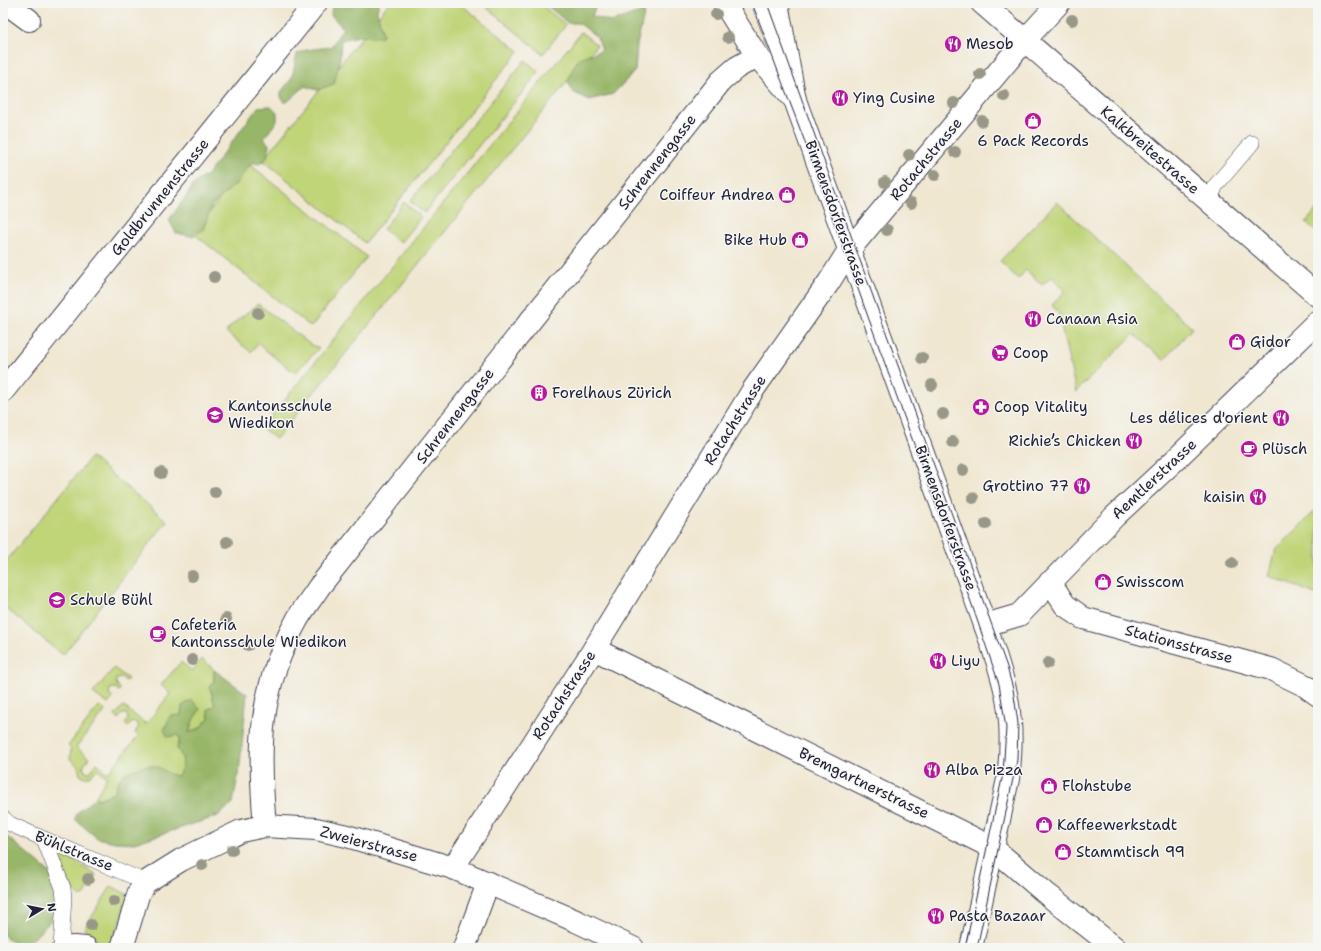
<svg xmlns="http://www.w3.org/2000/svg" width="1321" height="951" font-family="'Shantell Sans',sans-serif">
	<rect width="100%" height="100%" fill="#f6f6f2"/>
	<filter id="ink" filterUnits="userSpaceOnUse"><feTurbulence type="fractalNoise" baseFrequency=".025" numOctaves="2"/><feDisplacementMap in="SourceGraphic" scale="8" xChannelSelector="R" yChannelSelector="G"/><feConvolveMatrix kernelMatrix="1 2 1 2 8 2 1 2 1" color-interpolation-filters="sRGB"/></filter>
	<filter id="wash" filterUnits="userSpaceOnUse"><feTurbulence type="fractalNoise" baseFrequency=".012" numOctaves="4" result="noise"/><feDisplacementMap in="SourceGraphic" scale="16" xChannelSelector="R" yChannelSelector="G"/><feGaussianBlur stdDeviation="0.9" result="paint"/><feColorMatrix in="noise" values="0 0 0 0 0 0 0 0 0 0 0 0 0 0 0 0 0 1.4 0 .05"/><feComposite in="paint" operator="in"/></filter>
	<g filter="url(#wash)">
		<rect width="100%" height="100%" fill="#f0e7d1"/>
		<!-- green -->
		<g fill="#c0d478" stroke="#717b5a">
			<polygon points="389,3 459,3 519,51 365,243 263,160"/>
			<polygon points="481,3 539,3 566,25 543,54"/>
			<polygon points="581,32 597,45 276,439 262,428"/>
			<polygon points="525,60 539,72 424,213 410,201"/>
			<polygon points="248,163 367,257 311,327 193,233"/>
			<polygon points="404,202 421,217 400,243 383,229"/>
			<polygon points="1057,202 1192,328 1164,360 1134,334 1076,392 1058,312 1052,305 1065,291 1052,277 1042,285 1026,270 1018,279 1000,261"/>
			<polygon points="1318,208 1318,233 1306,222"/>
			<polygon points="258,304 311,345 319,348 295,373 258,344 251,352 226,332 234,323"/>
			<polygon points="91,457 167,521 63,655 3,606 3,565"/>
			<polygon points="1318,508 1318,595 1269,576 1276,550"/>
			<path d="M202,659l12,11v11l-4,6 5,19 -7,3 1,9 -9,10 -11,5 4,-13 7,-11 -18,6 -4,20 2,4 -3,9c7,11 8,16 1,28l-9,-1 -14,-9 -37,16 -4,11 -15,6 -4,-1 12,-21 -10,-8c-5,6 -9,11 -17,6l-2,-9 -8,-7 1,-10 -3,-3 31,-40 6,5 -29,36 13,11 -6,8 2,6h5l7,-9 11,10 30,-37 -3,-3 4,-7 -3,-4 -5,1 -3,4 -3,-3 3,-4 -1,-6h-5l-4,5 -3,-3 8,-10 23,18 24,-30 -9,-9 20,-23 11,9z"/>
			<polygon points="114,668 128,679 126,681 122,678 116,679 116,683 120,689 119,691 115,688 110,689 109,695 113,698 108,704 93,693"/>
			<polygon points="63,853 96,875 85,895 80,897 76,894 57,862"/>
			<polygon points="113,887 128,895 128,901 109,948 106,948 84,929 110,888"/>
		</g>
		<!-- forest -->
		<g fill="#98b668" stroke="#5d6c52">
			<polygon points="332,3 379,3 377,11 383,35 380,37 359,36 341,40 340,58 334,84 317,90 305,86 287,102 284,102 281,97 281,92 292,78 297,54 306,50 331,47 343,28 331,15"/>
			<path d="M544,3h53l-5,13 19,6 34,-12 -8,35 -2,26 -22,23 -24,6 -16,-8 -5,-11c4,-10 7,-23 19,-26 6,-2 10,-2 15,-6l-5,-12 -18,-14h-11z"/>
			<polygon points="271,106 277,112 277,121 264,138 269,145 267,158 259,164 252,162 236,184 212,205 203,230 192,236 176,233 169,220 188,194 194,184 208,174 258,107"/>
			<path d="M214,670l33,24 -7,70 -7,39 -15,13 -84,27 -19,-1 -18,-4 -22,-19 3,-7 17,-14 4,1 15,-6c2,-7 4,-13 8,-17 6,-6 25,-12 33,-10 10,3 12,9 23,10 7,-12 6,-17 -1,-28l3,-9 -2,-4 -10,2 -4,-7 6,-14 11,-1 1,-9 10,-6 8,9 -7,11 -4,13 11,-5 9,-10 -1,-9 7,-3 -5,-19 4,-6z"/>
			<polygon points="3,833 48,871 56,886 58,908 47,925 25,947 18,946 3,935"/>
		</g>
	</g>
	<g filter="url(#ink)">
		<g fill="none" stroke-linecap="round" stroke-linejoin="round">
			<!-- service casing -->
			<g stroke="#414052" stroke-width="16">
				<g id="service">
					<polyline points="759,3 780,59"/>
					<polyline points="1209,202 1216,185 1252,143"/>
					<polyline points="3,818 10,824 44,839 146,882"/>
					<polyline points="44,839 63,888 64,898 61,948"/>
				</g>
			</g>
			<!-- minor casing -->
			<g stroke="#414052" stroke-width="24">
				<g id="minor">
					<polyline points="6,3 29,20"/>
					<polyline points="3,391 316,3"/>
					<polyline points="1050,582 1065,605 1083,618 1271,669 1304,685 1318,695"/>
					<polyline points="594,649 993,848 1048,895 1115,948"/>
					<path d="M265,826c-7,-77 -7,-136 32,-206 6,-11 15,-22 22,-33l402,-506 15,-13 21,-12"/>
					<polyline points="453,868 594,649 753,390 829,282 849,250 1025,40 1059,3"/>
					<polyline points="64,948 74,947 86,948"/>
					<polyline points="122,948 139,892 146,882 181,860 241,831 265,826 316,829 347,836 453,868 576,921 633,948"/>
					<polyline points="464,948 488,883"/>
				</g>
			</g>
			<!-- tertiary casing -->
			<g stroke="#414052" stroke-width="24">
				<g id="tertiary">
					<polyline points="982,3 1318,296"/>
					<polyline points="985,625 1019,615 1115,516 1175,460 1318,321"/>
				</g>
			</g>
			<!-- secondary casing -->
			<g stroke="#414052" stroke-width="24">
				<g id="secondary">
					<polyline points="724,3 757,56 795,100"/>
					<path d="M777,3l18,97 190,525c21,59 31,91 23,154l-37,169"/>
				</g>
			</g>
			<!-- service -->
			<use href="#service" stroke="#fff" stroke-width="15"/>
			<!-- minor -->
			<use href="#minor" stroke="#fff" stroke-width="22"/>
			<!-- tertiary -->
			<use href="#tertiary" stroke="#fff" stroke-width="22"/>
			<!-- secondary -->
			<use href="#secondary" stroke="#fff" stroke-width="22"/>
			<!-- tram -->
			<g stroke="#22223b" stroke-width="1">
				<polyline points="752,3 805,142 972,605 999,684 1006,728 1003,774 965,948"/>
				<polyline points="767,3 1007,667 1013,689 1018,723 1017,760 977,948"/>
			</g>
		</g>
		<!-- trees -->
		<g fill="#999888">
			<circle cx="716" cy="14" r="6"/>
			<circle cx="1072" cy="20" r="6"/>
			<circle cx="728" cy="37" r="6"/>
			<circle cx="980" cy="74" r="6"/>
			<circle cx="1004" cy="96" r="6"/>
			<circle cx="954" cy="103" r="6"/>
			<circle cx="982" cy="121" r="6"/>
			<circle cx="955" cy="152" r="6"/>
			<circle cx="909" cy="155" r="6"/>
			<circle cx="935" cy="175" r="6"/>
			<circle cx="885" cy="182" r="6"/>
			<circle cx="911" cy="203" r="6"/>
			<circle cx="887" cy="230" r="6"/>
			<circle cx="214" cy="277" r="6"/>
			<circle cx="258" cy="313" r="6"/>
			<circle cx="922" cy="358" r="6"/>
			<circle cx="932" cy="385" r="6"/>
			<circle cx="943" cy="414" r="6"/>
			<circle cx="953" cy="442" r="6"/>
			<circle cx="963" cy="470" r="6"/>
			<circle cx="161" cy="473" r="6"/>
			<circle cx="215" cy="492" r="6"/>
			<circle cx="973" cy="498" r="6"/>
			<circle cx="986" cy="524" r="6"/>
			<circle cx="227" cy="542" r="6"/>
			<circle cx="1232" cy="563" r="6"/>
			<circle cx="192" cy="576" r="6"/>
			<circle cx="226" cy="619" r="6"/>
			<circle cx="248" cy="645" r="6"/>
			<circle cx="192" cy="660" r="6"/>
			<circle cx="1048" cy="663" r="6"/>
			<circle cx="232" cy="850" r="6"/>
			<circle cx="202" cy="865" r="6"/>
			<circle cx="88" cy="879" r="6"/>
			<circle cx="114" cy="901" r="6"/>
			<circle cx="91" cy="925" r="6"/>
		</g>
	</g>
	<!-- icons -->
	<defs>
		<g id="restaurant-disc" transform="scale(0.9)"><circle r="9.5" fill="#b5179e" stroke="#f6f6f2"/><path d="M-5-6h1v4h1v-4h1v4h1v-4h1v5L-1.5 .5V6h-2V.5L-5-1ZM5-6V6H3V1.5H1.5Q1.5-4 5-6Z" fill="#fff"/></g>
		<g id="shop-disc" transform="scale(0.9)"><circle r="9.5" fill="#b5179e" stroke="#f6f6f2"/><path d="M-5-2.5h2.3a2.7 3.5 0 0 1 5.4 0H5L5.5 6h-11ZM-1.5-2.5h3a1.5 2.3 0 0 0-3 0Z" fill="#fff"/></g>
		<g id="supermarket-disc" transform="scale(0.9)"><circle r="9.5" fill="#b5179e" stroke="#f6f6f2"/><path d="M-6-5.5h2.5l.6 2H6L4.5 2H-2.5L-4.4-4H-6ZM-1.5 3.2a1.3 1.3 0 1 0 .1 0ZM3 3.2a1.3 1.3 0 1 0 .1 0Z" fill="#fff"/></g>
		<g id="building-disc" transform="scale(0.9)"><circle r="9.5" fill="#b5179e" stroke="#f6f6f2"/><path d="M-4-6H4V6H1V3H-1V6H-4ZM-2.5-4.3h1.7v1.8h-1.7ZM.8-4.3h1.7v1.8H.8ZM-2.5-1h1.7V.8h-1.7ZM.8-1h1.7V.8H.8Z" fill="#fff"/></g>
		<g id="pharmacy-disc" transform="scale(0.9)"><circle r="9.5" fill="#b5179e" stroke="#f6f6f2"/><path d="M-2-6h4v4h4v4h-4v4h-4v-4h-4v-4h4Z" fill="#fff"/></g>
		<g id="school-disc" transform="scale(0.9)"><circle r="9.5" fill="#b5179e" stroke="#f6f6f2"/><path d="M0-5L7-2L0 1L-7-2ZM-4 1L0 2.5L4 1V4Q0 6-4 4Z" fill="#fff"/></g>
		<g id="cafe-disc" transform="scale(0.9)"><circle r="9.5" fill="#b5179e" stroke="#f6f6f2"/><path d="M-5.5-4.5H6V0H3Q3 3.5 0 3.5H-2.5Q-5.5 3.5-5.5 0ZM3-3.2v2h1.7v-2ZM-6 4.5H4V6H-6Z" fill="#fff"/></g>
	</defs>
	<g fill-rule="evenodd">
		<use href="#restaurant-disc" x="953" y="44"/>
		<use href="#restaurant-disc" x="840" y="98"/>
		<use href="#shop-disc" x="1033" y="121"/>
		<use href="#shop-disc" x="787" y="195"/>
		<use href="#shop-disc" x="800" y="240"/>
		<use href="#restaurant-disc" x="1033" y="319"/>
		<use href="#shop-disc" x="1237" y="342"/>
		<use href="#supermarket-disc" x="1000" y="353"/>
		<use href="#building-disc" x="539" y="393"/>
		<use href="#pharmacy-disc" x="981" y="407"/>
		<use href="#school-disc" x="215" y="415"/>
		<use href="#restaurant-disc" x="1281" y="418"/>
		<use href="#restaurant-disc" x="1134" y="441"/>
		<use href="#cafe-disc" x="1249" y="449"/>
		<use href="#restaurant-disc" x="1082" y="486"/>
		<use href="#restaurant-disc" x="1258" y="497"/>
		<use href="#shop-disc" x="1103" y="582"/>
		<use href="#school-disc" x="57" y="600"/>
		<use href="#cafe-disc" x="158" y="634"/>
		<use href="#restaurant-disc" x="938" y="661"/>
		<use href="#restaurant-disc" x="932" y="770"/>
		<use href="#shop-disc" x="1049" y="786"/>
		<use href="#shop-disc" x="1044" y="825"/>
		<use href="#shop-disc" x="1063" y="852"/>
		<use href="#restaurant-disc" x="936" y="916"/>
	</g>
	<g text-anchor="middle" stroke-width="3" stroke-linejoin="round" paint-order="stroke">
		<!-- poi labels -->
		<g font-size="15" fill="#22223b" stroke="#f6f6f2" text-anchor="start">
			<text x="966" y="49">Mesob</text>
			<text x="853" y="103">Ying Cusine</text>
			<text x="1033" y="146" text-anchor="middle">6 Pack Records</text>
			<text x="774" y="200" text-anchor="end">Coiffeur Andrea</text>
			<text x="787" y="245" text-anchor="end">Bike Hub</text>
			<text x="1046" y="324">Canaan Asia</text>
			<text x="1250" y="347">Gidor</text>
			<text x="1013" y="358">Coop</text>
			<text x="552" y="398">Forelhaus Zürich</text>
			<text x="228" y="411">Kantonsschule<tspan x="228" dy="17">Wiedikon</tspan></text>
			<text x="994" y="412">Coop Vitality</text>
			<text x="1268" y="423" text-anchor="end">Les délices d'orient</text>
			<text x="1121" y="446" text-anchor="end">Richie’s Chicken</text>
			<text x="1262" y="454">Plüsch</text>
			<text x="1069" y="491" text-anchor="end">Grottino 77</text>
			<text x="1245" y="502" text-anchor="end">kaisin</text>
			<text x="1116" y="587">Swisscom</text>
			<text x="70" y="605">Schule Bühl</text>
			<text x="171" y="630">Cafeteria<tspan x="171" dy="17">Kantonsschule Wiedikon</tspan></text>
			<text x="951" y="666">Liyu</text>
			<text x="945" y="775">Alba Pizza</text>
			<text x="1062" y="791">Flohstube</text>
			<text x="1057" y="830">Kaffeewerkstadt</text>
			<text x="1076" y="857">Stammtisch 99</text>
			<text x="949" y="921">Pasta Bazaar</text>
		</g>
		<!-- street labels -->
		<g font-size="15" fill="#22223b" stroke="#f6f6f2">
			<text transform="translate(1150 150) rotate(41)" y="5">Kalkbreitestrasse</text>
			<text transform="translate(926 159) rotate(-50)" y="5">Rotachstrasse</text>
			<text transform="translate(657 162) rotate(-52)" y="5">Schrennengasse</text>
			<text transform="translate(160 197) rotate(-51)" y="5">Goldbrunnenstrasse</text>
			<text transform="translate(836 213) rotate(70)" y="5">Birmensdorferstrasse</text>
			<text transform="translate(455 416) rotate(-52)" y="5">Schrennengasse</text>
			<text transform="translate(735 420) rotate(-58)" y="5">Rotachstrasse</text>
			<text transform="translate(1154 479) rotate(-43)" y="5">Aemtlerstrasse</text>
			<text transform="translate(946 518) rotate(70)" y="5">Birmensdorferstrasse</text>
			<text transform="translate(1179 644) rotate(15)" y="5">Stationsstrasse</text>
			<text transform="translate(564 695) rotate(-57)" y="5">Rotachstrasse</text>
			<text transform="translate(864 783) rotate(26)" y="5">Bremgartnerstrasse</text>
			<text transform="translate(369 844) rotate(15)" y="5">Zweierstrasse</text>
			<text transform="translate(74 851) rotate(22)" y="5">Bühlstrasse</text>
		</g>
	</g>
	<!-- margin -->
	<rect width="1321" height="951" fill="none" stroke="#f6f6f2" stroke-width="16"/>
	<!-- north arrow -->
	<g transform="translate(42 909) rotate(80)" stroke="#f6f6f2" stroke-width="3" paint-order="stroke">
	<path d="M0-3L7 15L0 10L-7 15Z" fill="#22223b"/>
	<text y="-6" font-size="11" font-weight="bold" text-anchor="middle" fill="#22223b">N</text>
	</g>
</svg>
